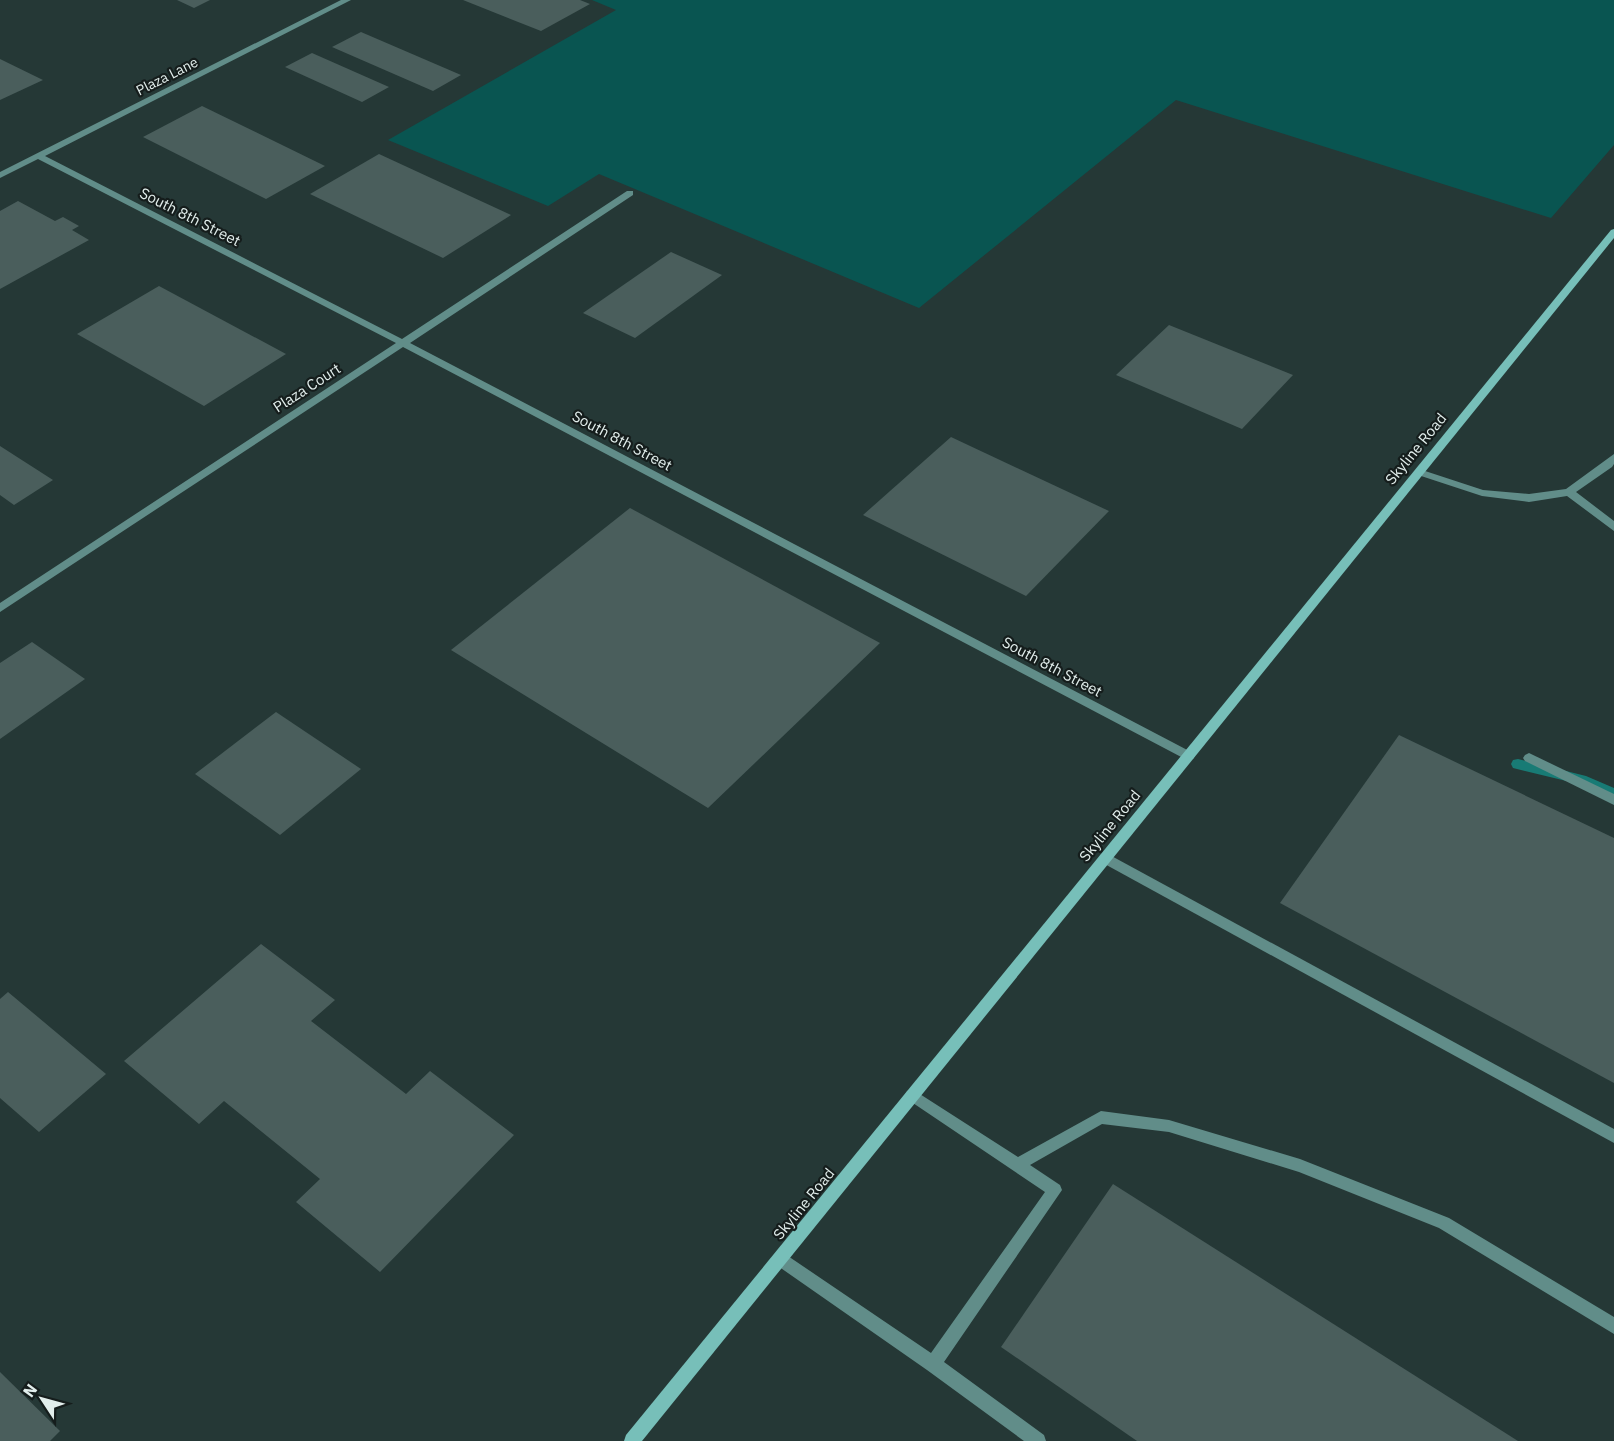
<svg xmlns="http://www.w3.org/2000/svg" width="1614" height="1441" font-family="'IBM Plex Sans',sans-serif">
	<rect width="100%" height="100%" fill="#253836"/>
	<!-- green -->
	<polygon fill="#095551" points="592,0 1614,0 1614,145 1551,218 1176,100 919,308 599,174 548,206 388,140 616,10"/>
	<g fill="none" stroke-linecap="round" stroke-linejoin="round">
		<!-- stream -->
		<polygon fill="#187b75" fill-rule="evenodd" points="1518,759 1586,776 1614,788 1614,799 1583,785 1513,768 1511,764 1513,760"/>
	</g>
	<!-- building -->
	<g fill="#4a5e5c">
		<polygon points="177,0 210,0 194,8"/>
		<polygon points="463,0 580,0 590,4 541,31"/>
		<polygon points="361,32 461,75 433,91 332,47"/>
		<polygon points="312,53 389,87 362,102 285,67"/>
		<polygon points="0,59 43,80 0,100"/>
		<polygon points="202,106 325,166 266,199 143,137"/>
		<polygon points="379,154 511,215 443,258 310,194"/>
		<polygon points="18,201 55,221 63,217 79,226 72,230 89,240 0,289 0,211"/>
		<polygon points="671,252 722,275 635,338 583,313"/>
		<polygon points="159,286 286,354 204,406 77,334"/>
		<polygon points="1169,325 1293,375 1242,429 1116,375"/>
		<polygon points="951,437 1109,511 1026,596 863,515"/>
		<polygon points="0,446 53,480 14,505 0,495"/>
		<polygon points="630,508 880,643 708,808 451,650"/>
		<polygon points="32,642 85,679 0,739 0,663"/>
		<polygon points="276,712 361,769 280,835 195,774"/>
		<polygon points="1399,735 1614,838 1614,1083 1280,903"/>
		<polygon points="261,944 335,1000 311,1021 406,1094 430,1071 514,1135 380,1272 296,1202 320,1179 224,1101 199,1124 124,1061"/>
		<polygon points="8,992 106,1074 39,1132 0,1098 0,999"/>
		<polygon points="1113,1184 1518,1441 1137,1441 1001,1347"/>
		<polygon points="0,1372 60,1431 50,1441 0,1441"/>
	</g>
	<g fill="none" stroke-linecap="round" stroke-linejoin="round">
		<!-- service -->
		<g fill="#618d89" fill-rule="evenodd">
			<polygon points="1614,454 1614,464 1612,467 1576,492 1614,521 1614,531 1567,496 1529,502 1482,496 1415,474 1414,472 1419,469 1483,490 1529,494 1566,489"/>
			<polygon points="1529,753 1614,794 1614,805 1525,761 1523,758 1525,755"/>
			<polygon points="1106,853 1614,1129 1614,1143 1101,862 1100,858 1101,854"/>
			<polygon points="912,1089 1018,1157 1101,1111 1169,1120 1300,1159 1449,1218 1614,1317 1614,1334 1439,1228 1299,1172 1169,1132 1102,1124 1030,1165 1060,1185 1062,1190 944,1362 1044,1435 1046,1441 1024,1441 927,1370 775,1264 772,1259 775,1254 780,1252 785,1254 931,1353 1045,1192 907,1099 905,1095 907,1091"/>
		</g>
		<!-- minor -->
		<polygon fill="#618d89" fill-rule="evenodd" points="341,0 351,0 45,156 402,339 627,191 633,191 633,195 410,343 1193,753 1195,756 1193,759 1185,759 403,347 0,612 0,603 396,343 38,159 0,178 0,172"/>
		<!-- secondary -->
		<polygon fill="#77bfb9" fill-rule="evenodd" points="1614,229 1614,238 642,1441 624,1441 626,1435 1611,230"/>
	</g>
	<g text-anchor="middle" stroke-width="4.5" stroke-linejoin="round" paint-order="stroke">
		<!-- far-street labels -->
		<g font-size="14" fill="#e2eeec" stroke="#151d1c">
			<text transform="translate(167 76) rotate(-27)" y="5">Plaza Lane</text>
		</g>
		<!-- street labels -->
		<g font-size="15" fill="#e2eeec" stroke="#151d1c">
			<text transform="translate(190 217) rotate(27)" y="5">South 8th Street</text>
			<text transform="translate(307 388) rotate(-33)" y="5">Plaza Court</text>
			<text transform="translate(622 441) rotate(28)" y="5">South 8th Street</text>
			<text transform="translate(1416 449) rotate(-51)" y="5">Skyline Road</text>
			<text transform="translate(1052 667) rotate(28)" y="5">South 8th Street</text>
			<text transform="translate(1110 826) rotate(-51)" y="5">Skyline Road</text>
			<text transform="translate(804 1204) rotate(-51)" y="5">Skyline Road</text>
		</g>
	</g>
	<!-- north arrow -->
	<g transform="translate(42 1399) rotate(306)" stroke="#151d1c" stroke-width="4.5" paint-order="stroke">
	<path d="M0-4.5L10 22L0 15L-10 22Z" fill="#e2eeec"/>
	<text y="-9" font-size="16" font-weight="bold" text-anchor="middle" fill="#e2eeec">N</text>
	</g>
</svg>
